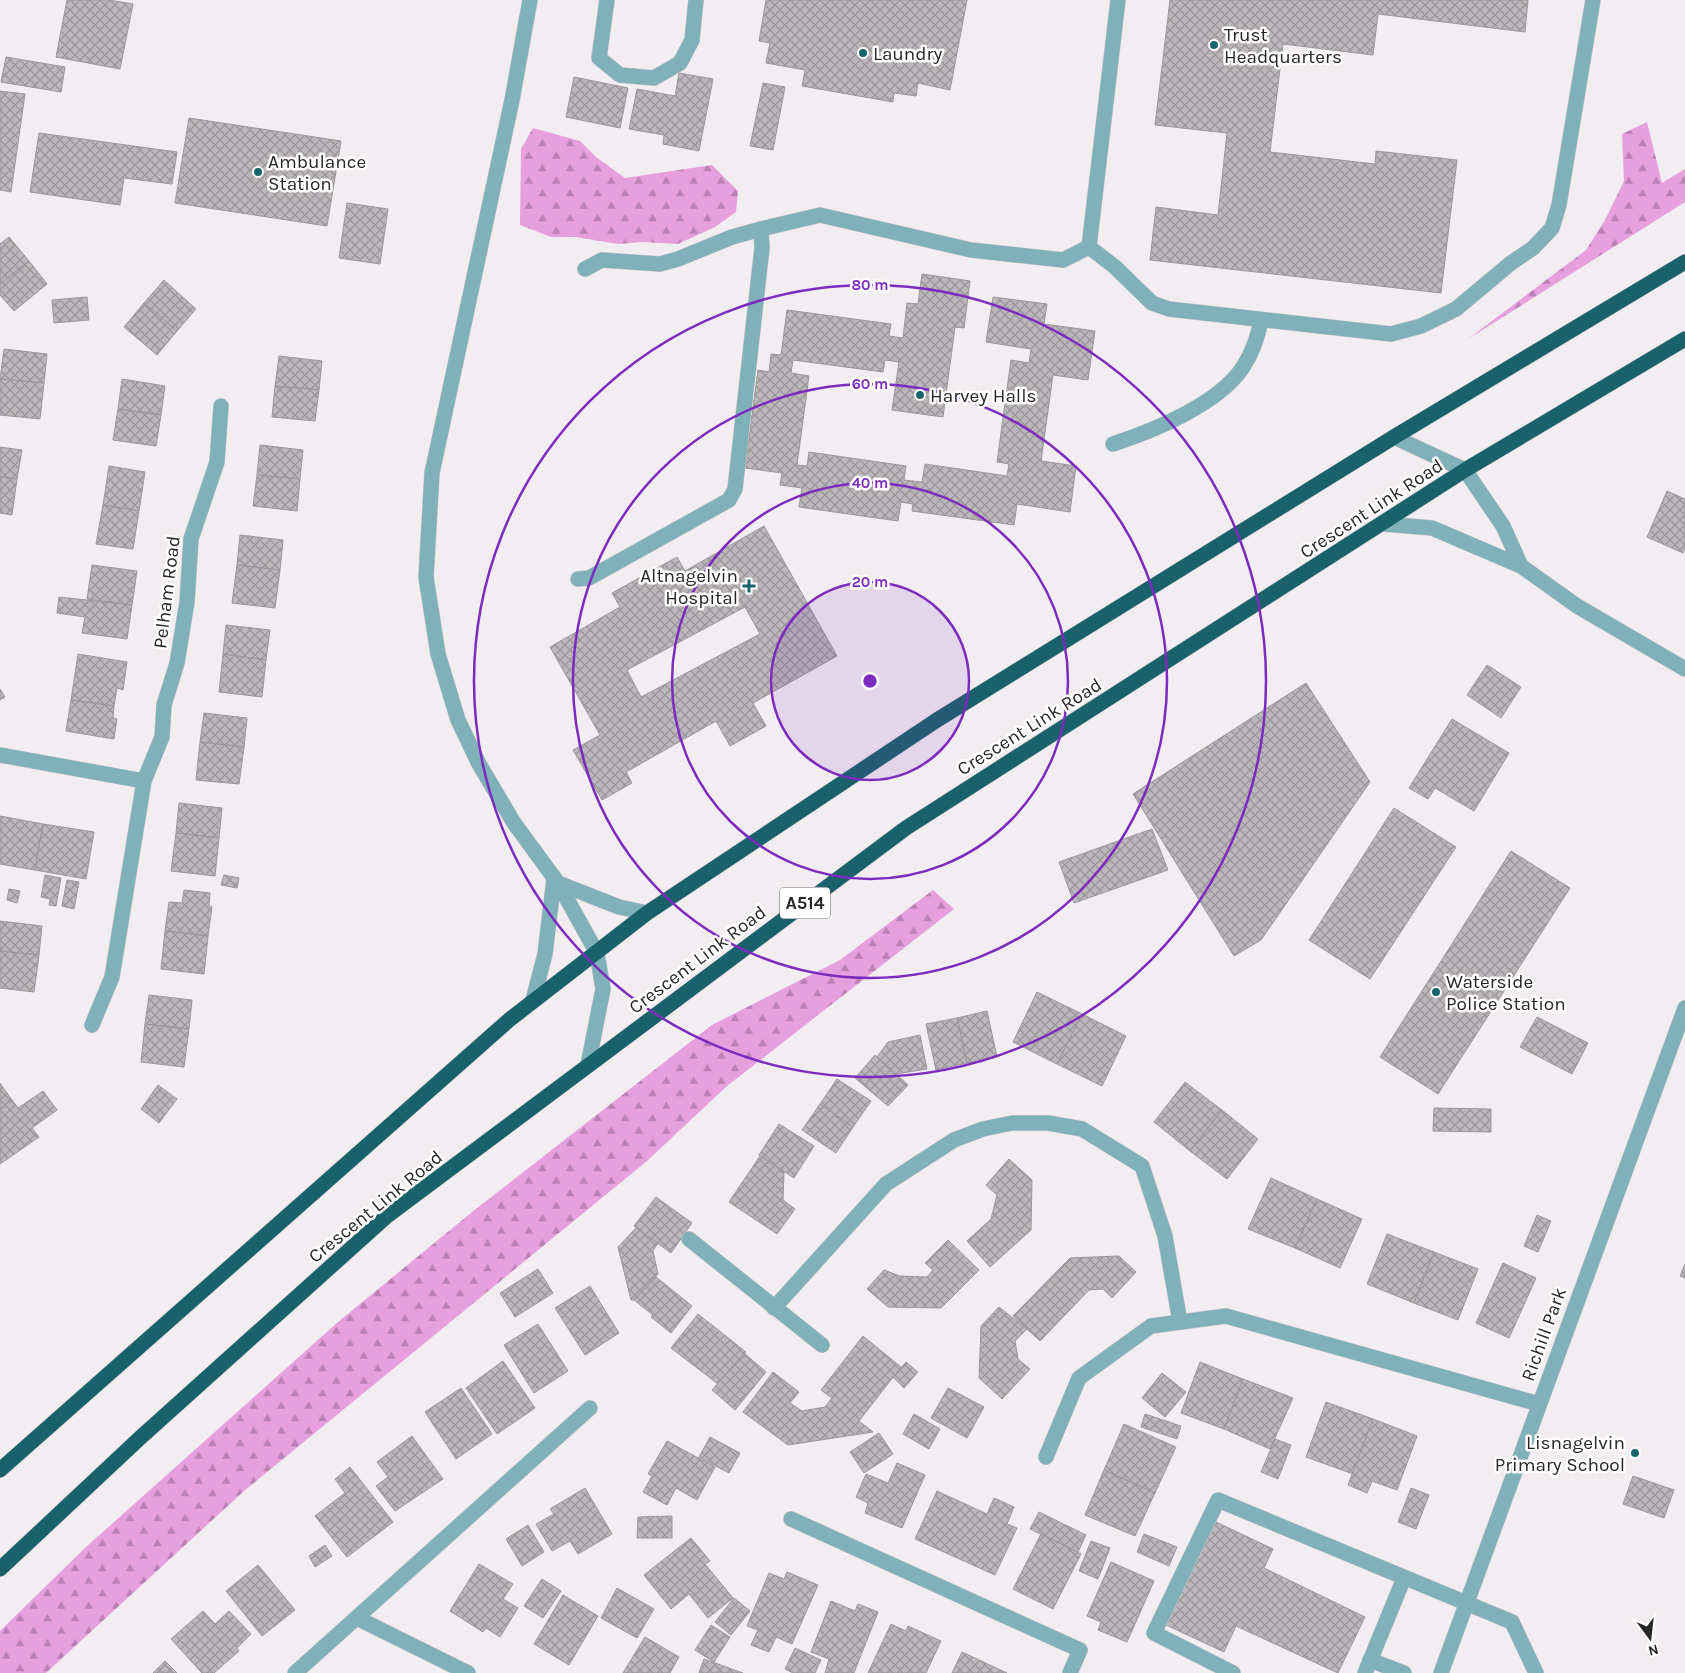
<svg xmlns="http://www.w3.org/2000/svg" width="1685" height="1673" font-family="Karla,sans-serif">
	<defs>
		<pattern id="forest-firs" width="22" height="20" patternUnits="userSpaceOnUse" patternTransform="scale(1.25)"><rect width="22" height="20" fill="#e6a0de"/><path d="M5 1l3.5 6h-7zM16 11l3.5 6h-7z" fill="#ba82b4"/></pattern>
		<pattern id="building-cross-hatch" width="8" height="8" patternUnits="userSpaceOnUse" patternTransform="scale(1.25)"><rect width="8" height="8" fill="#bcb7bb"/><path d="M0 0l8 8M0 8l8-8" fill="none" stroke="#999598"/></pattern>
	</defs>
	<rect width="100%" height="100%" fill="#f2edf1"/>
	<!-- forest -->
	<g fill="url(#forest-firs)">
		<polygon points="1647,122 1662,183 1685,169 1685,202 1468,339 1586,250 1605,220 1624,181 1622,134"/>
		<polygon points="533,128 580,141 596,157 625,178 712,165 738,191 736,212 715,227 678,244 642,242 618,244 575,237 551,237 520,225 521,149"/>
		<polygon points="933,890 954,909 727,1086 647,1161 244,1491 46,1673 0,1673 0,1631 86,1547 338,1322 472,1212 712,1025 840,960"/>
	</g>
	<!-- building -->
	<g fill="url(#building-cross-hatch)" stroke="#9a969a" fill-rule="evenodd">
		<polygon points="67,0 109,0 133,4 120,69 56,57"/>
		<polygon points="766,0 967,0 950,90 918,83 916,96 894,93 893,102 802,86 805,70 766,63 770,43 759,41"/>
		<polygon points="1170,0 1528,0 1525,32 1378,14 1373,55 1283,44 1270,152 1375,164 1376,151 1457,160 1441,293 1150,260 1156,207 1218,215 1227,133 1155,125"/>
		<polygon points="6,57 65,67 61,92 1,82"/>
		<polygon points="679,73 713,79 699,151 663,144 664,135 629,129 637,89 675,96"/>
		<polygon points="574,77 628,88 620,128 566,117"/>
		<polygon points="763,83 785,87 773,150 750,146"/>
		<polygon points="0,91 25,94 11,192 0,190"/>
		<polygon points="189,118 341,141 327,226 175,203"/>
		<polygon points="39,133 177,152 172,184 124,178 120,205 30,192"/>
		<polygon points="347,203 388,209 380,264 339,258"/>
		<polygon points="9,237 29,261 0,284 0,244"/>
		<polygon points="29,261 47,284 14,311 0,295 0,284"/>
		<polygon points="922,274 970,281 964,328 955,327 943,417 892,410 899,362 885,360 883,372 793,360 791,373 809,376 797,465 807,466 809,452 906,466 904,480 922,482 925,464 1007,476 1009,464 997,462 1011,360 1029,363 1031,349 986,342 993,297 1047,304 1044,324 1095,331 1088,380 1053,375 1041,461 1076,466 1070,512 1017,504 1014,525 912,511 913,504 901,502 898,521 799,507 802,488 780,485 782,473 745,468 758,370 769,372 771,354 781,355 787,310 891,324 889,336 903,338 907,303 918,304"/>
		<polygon points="164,280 196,309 177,331 144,303"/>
		<polygon points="87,297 89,320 54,323 52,300"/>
		<polygon points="144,303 177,331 157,355 124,327"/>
		<polygon points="4,349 47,354 44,383 0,379"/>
		<polygon points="279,356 322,361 319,390 275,386"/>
		<polygon points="0,379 44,383 40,419 0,415"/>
		<polygon points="122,379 165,386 161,415 118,409"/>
		<polygon points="275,386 319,390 315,421 272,417"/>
		<polygon points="118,409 161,415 156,446 113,440"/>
		<polygon points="260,445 303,450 300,479 257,475"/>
		<polygon points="0,447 22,450 17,479 0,477"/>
		<polygon points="109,466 145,472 139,511 103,505"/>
		<polygon points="257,475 300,479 297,511 253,506"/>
		<polygon points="0,477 17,479 12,515 0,513"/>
		<polygon points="1667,491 1685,499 1685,548 1683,553 1647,537"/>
		<polygon points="103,505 139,511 133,549 96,544"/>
		<path d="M764,526l73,130 -84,47 13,23 -36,20 -14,-25 -90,51 6,11 -30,17 -29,-50 27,-15 -50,-88 70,-40 -8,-14 65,-36 8,14zM745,607l15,27 -119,63 -14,-27z"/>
		<polygon points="240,535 283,540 280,570 237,565"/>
		<polygon points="92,565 137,571 132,605 87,599"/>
		<polygon points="237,565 280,570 275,608 232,603"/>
		<polygon points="59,597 132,605 127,639 82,633 85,617 57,613"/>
		<polygon points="226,625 270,630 266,660 223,654"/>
		<polygon points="78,654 127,662 123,690 117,688 114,706 71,700"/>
		<polygon points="223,654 266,660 262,697 219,692"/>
		<polygon points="1487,665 1521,687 1501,718 1467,695"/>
		<polygon points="1306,683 1370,782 1261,940 1234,956 1133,794"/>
		<polygon points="0,689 5,697 0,700"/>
		<polygon points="71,700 114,706 113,718 117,719 114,739 66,731"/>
		<polygon points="204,713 247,718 244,747 200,742"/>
		<polygon points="1452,719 1509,753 1474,811 1435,788 1428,799 1409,788"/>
		<polygon points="200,742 244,747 239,784 196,780"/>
		<polygon points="179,803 222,808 219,838 176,833"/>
		<polygon points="1394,808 1456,847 1370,979 1309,940"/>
		<polygon points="0,816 43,824 35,870 0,864"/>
		<polygon points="43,824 94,832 86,879 35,870"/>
		<polygon points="1152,829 1168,870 1074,903 1059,862"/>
		<polygon points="176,833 219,838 215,876 171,871"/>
		<polygon points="1511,851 1570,888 1438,1094 1380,1057"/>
		<polygon points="45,875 61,878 56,906 49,905 50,899 41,897"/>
		<polygon points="224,875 239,878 237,888 221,885"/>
		<polygon points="67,880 79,882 74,909 62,906"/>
		<polygon points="9,889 20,891 17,903 7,900"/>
		<polygon points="184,890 210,893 209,906 212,907 208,936 165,931 169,902 182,903"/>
		<polygon points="0,921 42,926 39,955 0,951"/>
		<polygon points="165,931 208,936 204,974 161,969"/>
		<polygon points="0,951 39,955 34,992 0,988"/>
		<polygon points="1037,992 1082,1014 1057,1064 1013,1042"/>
		<polygon points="149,995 192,1000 189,1029 145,1024"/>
		<polygon points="987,1011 997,1057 967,1063 957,1018"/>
		<polygon points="1082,1014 1126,1036 1102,1086 1057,1064"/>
		<polygon points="1537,1017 1588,1043 1572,1074 1520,1047"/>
		<polygon points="957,1018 967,1063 936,1070 926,1024"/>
		<polygon points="145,1024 189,1029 184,1067 141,1062"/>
		<polygon points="920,1035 927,1069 896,1074 877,1057 888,1042"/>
		<polygon points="875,1055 908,1085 888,1106 855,1078"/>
		<polygon points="837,1079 871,1101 853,1127 820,1104"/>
		<polygon points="1185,1082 1222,1110 1190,1151 1154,1122"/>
		<polygon points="0,1083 12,1100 0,1109"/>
		<polygon points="158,1085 177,1099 159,1123 141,1109"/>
		<polygon points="43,1091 57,1110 32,1128 39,1137 0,1164 0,1109 12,1100 18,1108"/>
		<polygon points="820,1104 853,1127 836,1153 802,1130"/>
		<polygon points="1434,1108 1491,1109 1491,1132 1433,1131"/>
		<polygon points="1222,1110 1258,1139 1227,1179 1190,1151"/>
		<polygon points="779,1124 814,1146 794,1178 759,1155"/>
		<polygon points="760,1156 784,1171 783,1200 795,1209 777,1234 729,1202"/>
		<polygon points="1009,1159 1032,1180 1031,1230 990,1267 967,1241 991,1219 997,1195 986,1185"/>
		<polygon points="1271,1178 1317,1199 1295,1248 1248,1229"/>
		<polygon points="656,1197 692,1223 671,1253 634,1226"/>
		<polygon points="1317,1199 1362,1219 1340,1268 1295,1248"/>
		<polygon points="1537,1215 1551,1221 1538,1252 1524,1246"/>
		<polygon points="636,1228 658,1243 653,1251 658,1274 634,1300 631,1300 618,1247"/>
		<polygon points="1387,1234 1434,1252 1414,1303 1367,1284"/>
		<polygon points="948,1240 979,1270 941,1308 888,1307 867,1289 884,1270 900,1276 927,1277 933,1270 925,1263"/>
		<polygon points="1434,1252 1478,1269 1458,1320 1414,1303"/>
		<polygon points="1119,1256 1136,1272 1112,1298 1103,1289 1089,1290 1040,1341 1013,1316 1070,1258"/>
		<polygon points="1503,1263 1536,1278 1509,1338 1476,1323"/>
		<polygon points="1685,1264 1685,1278 1680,1276"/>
		<polygon points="538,1269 553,1293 515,1317 500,1293"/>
		<polygon points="656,1277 692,1306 671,1333 651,1317 653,1315 634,1300"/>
		<polygon points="590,1286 619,1333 585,1355 555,1308"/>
		<polygon points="999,1307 1027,1329 1015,1341 1018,1359 1030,1369 1002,1399 979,1378 981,1326"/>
		<polygon points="698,1314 746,1352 718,1384 671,1348"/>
		<polygon points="538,1324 568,1371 534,1393 504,1345"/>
		<polygon points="863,1336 901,1367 859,1421 873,1432 788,1445 743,1412 773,1372 799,1392 790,1403 802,1411 825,1407 832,1398 821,1390"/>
		<polygon points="744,1353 766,1372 735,1410 712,1390"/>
		<polygon points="503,1361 535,1408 497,1434 466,1388"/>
		<polygon points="906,1362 918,1372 904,1388 893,1377"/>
		<polygon points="1200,1362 1243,1379 1224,1429 1181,1413"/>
		<polygon points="1162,1373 1186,1392 1165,1417 1142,1398"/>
		<polygon points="1243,1379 1293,1398 1270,1449 1224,1429"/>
		<polygon points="461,1388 492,1434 456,1459 425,1412"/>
		<polygon points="948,1388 984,1407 967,1438 931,1418"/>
		<polygon points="1326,1402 1373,1419 1353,1474 1306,1457"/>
		<polygon points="914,1414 940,1429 929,1449 903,1434"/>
		<polygon points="1145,1414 1181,1426 1177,1439 1141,1427"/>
		<polygon points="1373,1419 1417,1436 1397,1490 1372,1481 1367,1493 1348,1485"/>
		<polygon points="1124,1424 1176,1447 1155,1493 1104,1470"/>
		<polygon points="879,1433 893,1454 864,1473 850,1452"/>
		<polygon points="412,1436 443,1479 395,1511 376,1486 388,1477 377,1462"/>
		<polygon points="710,1437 740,1453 729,1473 699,1457"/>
		<polygon points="1275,1439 1291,1445 1278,1479 1261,1472"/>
		<polygon points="667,1441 715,1467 697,1500 676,1488 667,1505 643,1492 652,1476 648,1474"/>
		<polygon points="897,1463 925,1475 902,1528 865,1513 868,1503 856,1497 866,1474 888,1483"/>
		<polygon points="350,1467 393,1522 347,1557 315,1516 345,1493 335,1479"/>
		<polygon points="1104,1470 1155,1493 1135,1536 1085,1515"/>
		<polygon points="1633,1476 1674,1490 1664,1518 1623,1504"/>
		<polygon points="585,1488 612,1534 578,1554 570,1541 552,1551 536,1524 554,1514 550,1509"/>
		<polygon points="1411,1488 1429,1495 1416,1529 1398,1522"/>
		<polygon points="937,1491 987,1514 994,1498 1014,1507 1007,1524 1017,1528 995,1575 915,1539"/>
		<polygon points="1039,1512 1086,1535 1078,1552 1030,1529"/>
		<polygon points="672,1516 672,1538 637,1538 638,1517"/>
		<polygon points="1214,1521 1273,1549 1264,1568 1365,1617 1338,1673 1236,1626 1224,1652 1164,1624"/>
		<polygon points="528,1525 544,1552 522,1566 506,1539"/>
		<polygon points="1041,1534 1081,1554 1053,1609 1013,1589"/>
		<polygon points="1144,1534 1177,1547 1169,1566 1137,1552"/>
		<polygon points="691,1538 710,1561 705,1564 733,1598 708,1618 689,1594 671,1609 644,1575"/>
		<polygon points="1091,1541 1110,1548 1098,1579 1079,1571"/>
		<polygon points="325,1545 332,1556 315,1567 309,1556"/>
		<polygon points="1111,1562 1154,1581 1127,1642 1098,1630 1101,1622 1087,1616"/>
		<polygon points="479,1564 513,1584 503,1599 518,1608 500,1637 486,1628 483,1632 450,1611"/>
		<polygon points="258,1565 295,1610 262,1636 226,1591"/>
		<polygon points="787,1572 818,1585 792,1644 776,1637 769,1652 751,1645 758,1630 747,1626 769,1573 784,1579"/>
		<polygon points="542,1579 561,1591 543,1618 524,1606"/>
		<polygon points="617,1588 654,1609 637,1638 601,1618"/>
		<polygon points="563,1595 598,1616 569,1665 534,1644"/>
		<polygon points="734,1598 750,1611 731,1635 715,1622"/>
		<polygon points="831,1601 855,1611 858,1604 878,1612 854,1673 825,1673 829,1659 811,1652"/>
		<polygon points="203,1611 215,1624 229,1611 251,1634 237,1648 239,1651 214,1673 202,1673 171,1639"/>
		<polygon points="891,1624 906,1631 908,1626 941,1641 926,1673 868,1673"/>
		<polygon points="711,1625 730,1637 714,1662 695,1650"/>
		<polygon points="645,1637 679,1657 670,1673 623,1673"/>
		<polygon points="795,1648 821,1660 815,1673 793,1673 785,1669"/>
		<polygon points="962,1652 1007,1673 952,1673"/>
		<polygon points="704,1659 743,1673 699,1673"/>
		<polygon points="165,1661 177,1673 153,1673"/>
	</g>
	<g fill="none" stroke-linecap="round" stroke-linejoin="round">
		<!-- lane casing -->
		<g stroke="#cdc9cc" stroke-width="16">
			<g id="lane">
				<polyline points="530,0 512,100 432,473 426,577 438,654 458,720 479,764 514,823 558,883 619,907 647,913"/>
				<polyline points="607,0 599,58 620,75 654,78 680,63 692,40 696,0"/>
				<polyline points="1118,0 1089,247 1115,267 1152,303 1169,309 1391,334 1421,326 1456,309 1511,263 1533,248 1552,228 1559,205 1593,0"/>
				<polyline points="585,269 602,260 660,264 678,259 732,237 761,229"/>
				<path d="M1113,444c40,-13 106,-40 130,-77 10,-15 14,-29 18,-46"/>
				<polyline points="578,579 589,578 729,500 735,489 762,248 761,229 820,215 971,250 1063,260 1089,247"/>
				<polyline points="558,883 597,953 603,989 588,1065"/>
				<polyline points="533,1000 545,954 554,879"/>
				<polyline points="1370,1660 1404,1673"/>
				<polyline points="1233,1673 1154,1633 1218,1500 1512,1622 1536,1673"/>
				<polyline points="1365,1673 1404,1578"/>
			</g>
		</g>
		<!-- street casing -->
		<g stroke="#cdc9cc" stroke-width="16">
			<g id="street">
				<polyline points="1394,437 1465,470 1503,526 1521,566"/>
				<polyline points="1384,524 1432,528 1521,566 1577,606 1685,669"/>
				<polyline points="0,755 144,781"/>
				<polyline points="92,1025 112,977 144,781 162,737 164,705 177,663 187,602 191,539 217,462 221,406"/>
				<polyline points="689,1239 822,1345"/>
				<polyline points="774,1308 886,1184 954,1140 983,1129 1012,1123 1048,1123 1082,1129 1142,1166 1165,1236 1180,1322"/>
				<polyline points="1046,1457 1079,1378 1151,1326 1226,1316 1539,1404"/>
				<polyline points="791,1519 1080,1650 1070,1673"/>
				<polyline points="357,1618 468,1673"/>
				<polyline points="295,1673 590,1408"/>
				<polyline points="1441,1673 1685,1008"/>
			</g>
		</g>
		<!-- highway casing -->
		<g stroke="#cdc9cc" stroke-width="16">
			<g id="highway">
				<polyline points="0,1470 509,1020 647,913 937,720 1394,437 1685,262"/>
				<polyline points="0,1569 141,1437 387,1216 906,828 1465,470 1685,339"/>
			</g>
		</g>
		<!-- lane -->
		<use href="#lane" stroke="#81b1b8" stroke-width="15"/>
		<!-- street -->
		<use href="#street" stroke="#81b1b8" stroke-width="15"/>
		<!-- highway -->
		<use href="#highway" stroke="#1a626b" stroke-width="15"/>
	</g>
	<!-- distance rings -->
	<circle cx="870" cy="681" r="99" fill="#7b2cbf" fill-opacity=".12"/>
	<g fill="none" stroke="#7b2cbf" stroke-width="2.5">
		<circle cx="870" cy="681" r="99"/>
		<circle cx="870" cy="681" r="198"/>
		<circle cx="870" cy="681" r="297"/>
		<circle cx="870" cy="681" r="396"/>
	</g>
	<!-- markers -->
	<g fill="#17646d" stroke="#fff" stroke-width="2">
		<circle cx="1214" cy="45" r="5"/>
		<circle cx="863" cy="53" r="5"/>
		<circle cx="258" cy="172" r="5"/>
		<circle cx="920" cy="395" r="5"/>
		<path d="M746.5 578.5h5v5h5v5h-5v5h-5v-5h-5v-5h5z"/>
		<circle cx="1436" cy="992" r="5"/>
		<circle cx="1635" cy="1453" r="5"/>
	</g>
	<g text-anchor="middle" stroke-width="5" stroke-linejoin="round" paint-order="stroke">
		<!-- shield labels -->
		<rect fill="#fff" stroke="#686667" stroke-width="1" x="780" y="887.5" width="50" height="31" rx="4"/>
		<g font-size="18" font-weight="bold" fill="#272526">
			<text x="805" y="909">A514</text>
		</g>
		<!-- poi labels -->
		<g font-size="19" fill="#272526" stroke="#fff" text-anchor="start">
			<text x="1224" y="41">Trust<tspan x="1224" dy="22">Headquarters</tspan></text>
			<text x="873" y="60">Laundry</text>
			<text x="268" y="168">Ambulance<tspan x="268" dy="22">Station</tspan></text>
			<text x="930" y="402">Harvey Halls</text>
			<text x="738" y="582" text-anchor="end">Altnagelvin<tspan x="738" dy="22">Hospital</tspan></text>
			<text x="1446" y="988">Waterside<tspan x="1446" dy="22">Police Station</tspan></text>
			<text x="1625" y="1449" text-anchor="end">Lisnagelvin<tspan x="1625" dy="22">Primary School</tspan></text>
		</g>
		<!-- street labels -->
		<g font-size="19" fill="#272526" stroke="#fff">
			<text transform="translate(1371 508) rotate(-33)" y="7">Crescent Link Road</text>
			<text transform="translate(166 592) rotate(-83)" y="7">Pelham Road</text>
			<text transform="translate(1029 726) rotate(-32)" y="7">Crescent Link Road</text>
			<text transform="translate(697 959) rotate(-37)" y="7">Crescent Link Road</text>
			<text transform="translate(375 1206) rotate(-39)" y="7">Crescent Link Road</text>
			<text transform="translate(1543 1334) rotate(-70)" y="7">Richill Park</text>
		</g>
	</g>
	<circle cx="870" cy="681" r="8" fill="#7b2cbf" stroke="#fff" stroke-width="2.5"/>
	<g font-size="15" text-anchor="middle" font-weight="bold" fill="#7b2cbf" stroke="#fff" stroke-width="5" stroke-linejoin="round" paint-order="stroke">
		<text x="870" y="290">80 m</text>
		<text x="870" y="389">60 m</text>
		<text x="870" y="488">40 m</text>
		<text x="870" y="587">20 m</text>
	</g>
	<!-- north arrow -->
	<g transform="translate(1650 1638) rotate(165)" stroke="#ffffff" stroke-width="4" paint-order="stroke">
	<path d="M0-4L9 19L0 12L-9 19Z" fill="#272526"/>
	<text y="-8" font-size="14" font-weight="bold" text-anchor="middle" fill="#272526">N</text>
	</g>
</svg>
